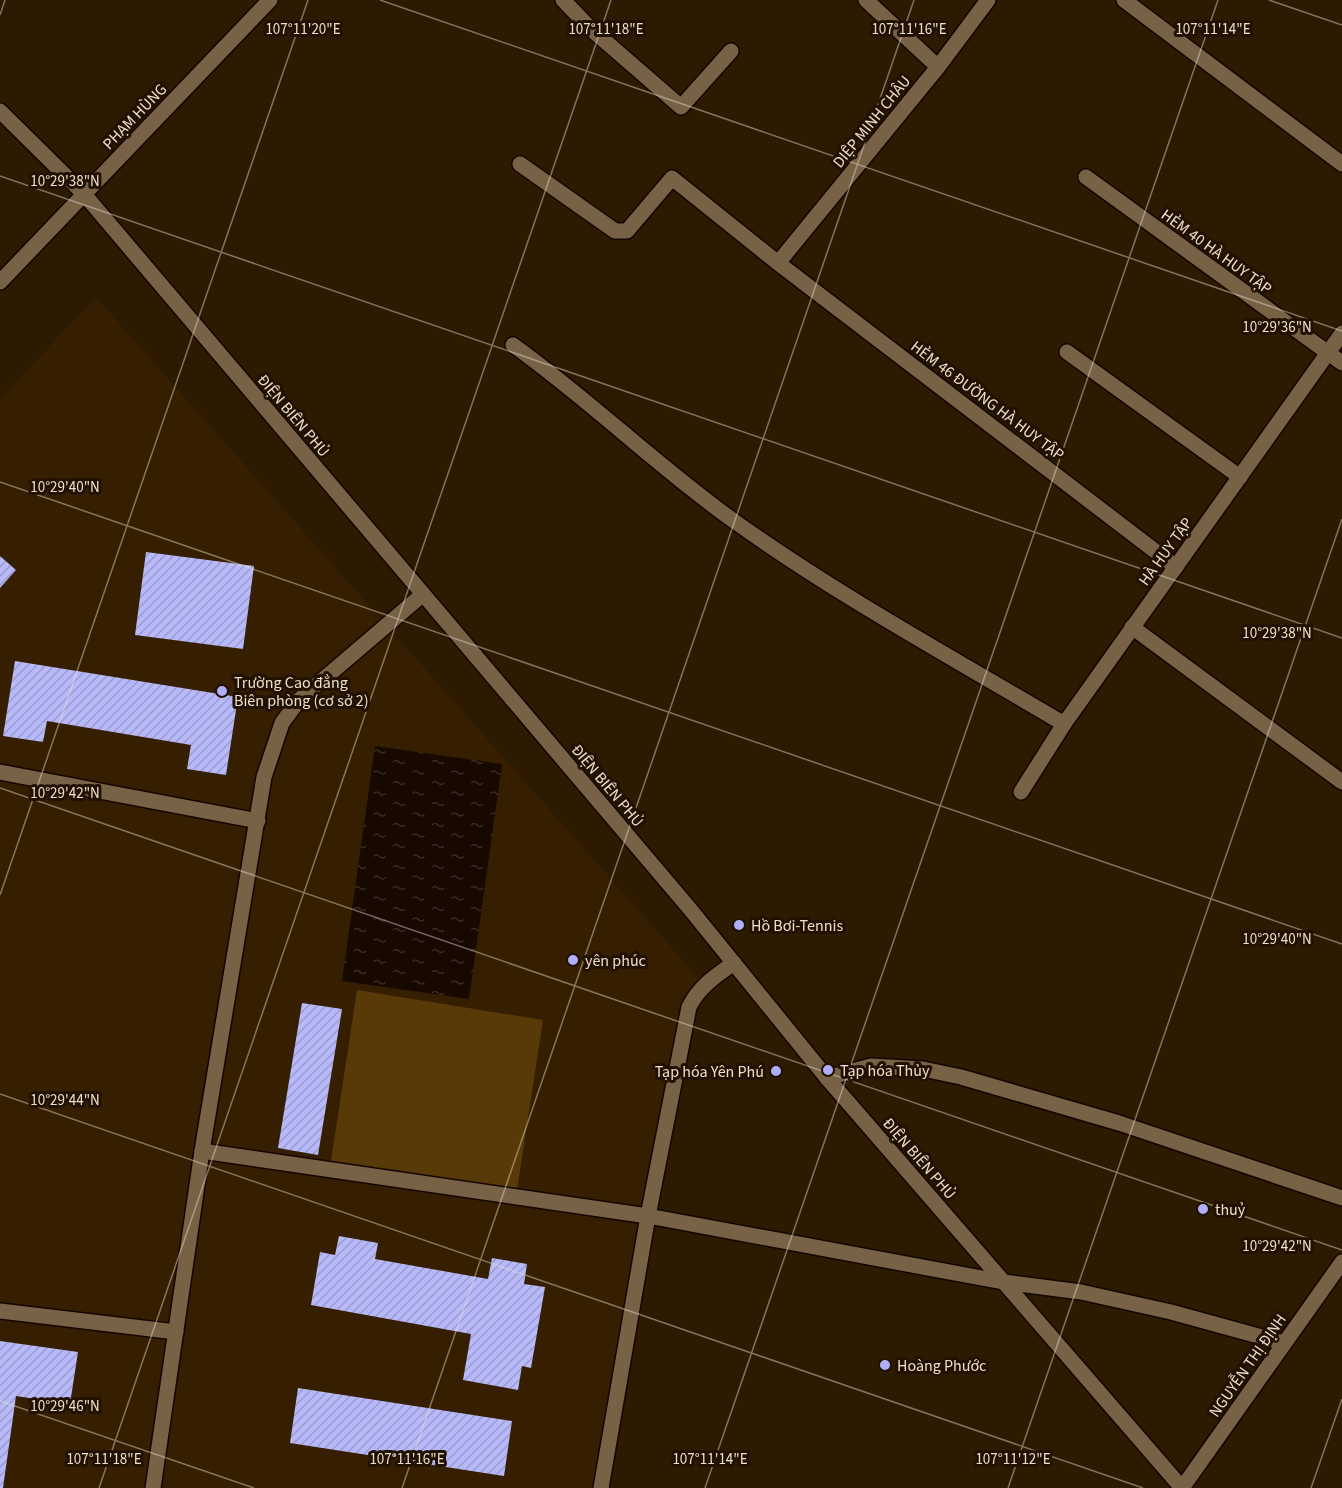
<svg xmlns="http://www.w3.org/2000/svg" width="1342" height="1488" font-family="'Source Sans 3',sans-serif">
	<defs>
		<pattern id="water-ripples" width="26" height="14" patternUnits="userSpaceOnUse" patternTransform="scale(1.5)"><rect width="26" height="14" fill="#170800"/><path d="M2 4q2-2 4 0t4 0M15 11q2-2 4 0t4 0" fill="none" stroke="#392c24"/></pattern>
		<pattern id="building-hatch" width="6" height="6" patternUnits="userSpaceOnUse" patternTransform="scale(1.5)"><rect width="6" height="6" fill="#b7b9fa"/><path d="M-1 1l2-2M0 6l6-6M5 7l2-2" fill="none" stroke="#9b9ccb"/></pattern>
	</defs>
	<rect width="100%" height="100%" fill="#2c1b00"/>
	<!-- built -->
	<polygon fill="#351f00" points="96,297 703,983 592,1488 0,1488 0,399"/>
	<!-- pitch -->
	<polygon fill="#573a07" points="357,990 543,1020 517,1190 331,1161"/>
	<!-- water -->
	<polygon fill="url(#water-ripples)" points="375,746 502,764 469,999 342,981"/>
	<!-- building -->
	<g fill="url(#building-hatch)">
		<polygon points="146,552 254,566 243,649 135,635"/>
		<polygon points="0,556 16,570 0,588"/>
		<polygon points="15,661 238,697 226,775 187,769 191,745 47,721 43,742 3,736"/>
		<polygon points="302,1003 342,1009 318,1155 278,1148"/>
		<polygon points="339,1236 378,1243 375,1259 488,1279 492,1258 527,1264 524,1284 545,1287 531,1368 522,1366 518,1390 463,1380 471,1334 311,1305 320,1252 335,1255"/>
		<polygon points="0,1341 78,1352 70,1404 16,1396 3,1488 0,1488"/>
		<polygon points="298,1388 512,1421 504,1476 290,1443"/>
	</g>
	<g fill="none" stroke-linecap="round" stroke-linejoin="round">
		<!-- service casing -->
		<g stroke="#140500" stroke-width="18">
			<g id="service">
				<polyline points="563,0 591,29 681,107 731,51"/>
				<polyline points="866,0 938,67"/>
				<polyline points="1086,177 1342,363"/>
				<path d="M513,345c77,55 145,122 221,176 105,75 219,137 330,203"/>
				<polyline points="1067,352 1240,477"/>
				<polyline points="0,772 258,821"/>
				<polyline points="0,1311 176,1332"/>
			</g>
		</g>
		<!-- minor casing -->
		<g stroke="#140500" stroke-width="18">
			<g id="minor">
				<polyline points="1124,0 1342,164"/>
				<polyline points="520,164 615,231 627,231 672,178 778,263 1176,567"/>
				<polyline points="778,263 938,67 988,0"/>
				<polyline points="1132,627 1342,782"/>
				<polyline points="1021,792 1064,724 1342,333"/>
				<polyline points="827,1078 871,1066 923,1069 961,1077 1119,1123 1342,1198"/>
				<polyline points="202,1151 648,1216 1003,1282 1081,1292 1171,1312 1284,1343"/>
				<polyline points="153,1488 202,1151 264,777 282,723 299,700 422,595"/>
				<path d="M601,1488l47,-272 41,-209c10,-20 26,-31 45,-44"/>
				<polyline points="1182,1488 1342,1262"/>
			</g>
		</g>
		<!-- tertiary casing -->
		<g stroke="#140500" stroke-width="18">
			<g id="tertiary">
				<polyline points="0,111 84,194 690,909 827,1078 1182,1488"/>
				<polyline points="0,282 270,0"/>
			</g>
		</g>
		<!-- service -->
		<use href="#service" stroke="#776246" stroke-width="15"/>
		<!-- minor -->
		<use href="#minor" stroke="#776246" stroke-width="15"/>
		<!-- tertiary -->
		<use href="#tertiary" stroke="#776246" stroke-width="15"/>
	</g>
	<!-- ticks -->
	<path fill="none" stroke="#ebdfcf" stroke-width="1.5" stroke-opacity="0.45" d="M380,0l962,331M1269,0l73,25M0,15l5,-15M0,176l1342,462M0,482l1342,462M0,788l1342,462M0,895l308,-895M0,1094l1143,394M0,1401l254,87M99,1488l512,-1488M402,1488l512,-1488M705,1488l513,-1488M1008,1488l334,-969M1311,1488l31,-89"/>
	<!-- markers -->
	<g fill="#adaffb" stroke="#210" stroke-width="2">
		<circle cx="222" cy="691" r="6"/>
		<circle cx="739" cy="925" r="6"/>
		<circle cx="573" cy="960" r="6"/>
		<circle cx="828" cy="1070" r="6"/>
		<circle cx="776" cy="1071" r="6"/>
		<circle cx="1203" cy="1209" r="6"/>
		<circle cx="885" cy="1365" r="6"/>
	</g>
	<g text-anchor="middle" stroke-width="6" stroke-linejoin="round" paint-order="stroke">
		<!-- street labels -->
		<g font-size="16" fill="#ebdfcf" stroke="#210">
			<text transform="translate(134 116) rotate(-46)" y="6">PHẠM HÙNG</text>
			<text transform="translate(871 121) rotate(-51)" y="6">DIỆP MINH CHÂU</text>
			<text transform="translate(1217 251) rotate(36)" y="6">HẺM 40 HÀ HUY TẬP</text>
			<text transform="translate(988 400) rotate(37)" y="6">HẺM 46 ĐƯỜNG HÀ HUY TẬP</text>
			<text transform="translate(294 415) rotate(50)" y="6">ĐIỆN BIÊN PHỦ</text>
			<text transform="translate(1165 551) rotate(-54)" y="6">HÀ HUY TẬP</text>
			<text transform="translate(608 785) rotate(50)" y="6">ĐIỆN BIÊN PHỦ</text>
			<text transform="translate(920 1158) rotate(49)" y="6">ĐIỆN BIÊN PHỦ</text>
			<text transform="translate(1247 1365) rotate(-55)" y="6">NGUYỄN THỊ ĐỊNH</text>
		</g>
		<!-- poi labels -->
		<g font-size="16" fill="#ebdfcf" stroke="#210" text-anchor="start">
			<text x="234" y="688">Trường Cao đẳng<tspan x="234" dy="18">Biên phòng (cơ sở 2)</tspan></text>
			<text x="751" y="931">Hồ Bơi-Tennis</text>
			<text x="585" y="966">yên phúc</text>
			<text x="840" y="1076">Tạp hóa Thủy</text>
			<text x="764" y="1077" text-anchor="end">Tạp hóa Yên Phú</text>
			<text x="1215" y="1215">thuỷ</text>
			<text x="897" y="1371">Hoàng Phước</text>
		</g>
	</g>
	<g font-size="15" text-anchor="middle" fill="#ebdfcf" stroke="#210" stroke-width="6" stroke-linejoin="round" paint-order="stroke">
		<text x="303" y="34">107°11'20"E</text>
		<text x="606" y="34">107°11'18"E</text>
		<text x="909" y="34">107°11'16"E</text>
		<text x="1213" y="34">107°11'14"E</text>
		<text x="65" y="186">10°29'38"N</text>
		<text x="1277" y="332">10°29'36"N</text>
		<text x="65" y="492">10°29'40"N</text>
		<text x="1277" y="638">10°29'38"N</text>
		<text x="65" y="798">10°29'42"N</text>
		<text x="1277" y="944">10°29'40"N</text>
		<text x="65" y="1105">10°29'44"N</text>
		<text x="1277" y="1251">10°29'42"N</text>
		<text x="65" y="1411">10°29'46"N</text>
		<text x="104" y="1464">107°11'18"E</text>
		<text x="407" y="1464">107°11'16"E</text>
		<text x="710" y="1464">107°11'14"E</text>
		<text x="1013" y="1464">107°11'12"E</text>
	</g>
</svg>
